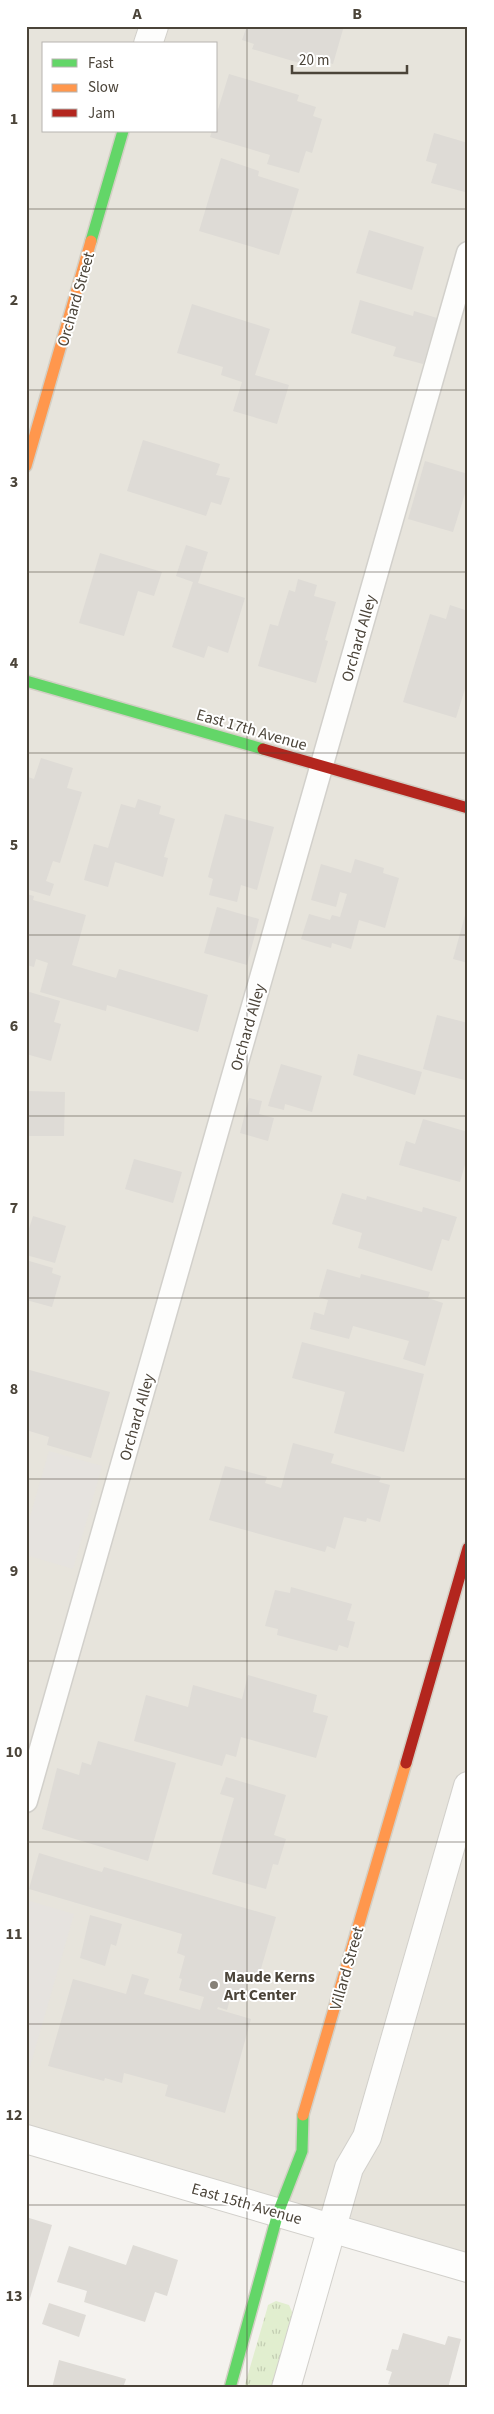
<svg xmlns="http://www.w3.org/2000/svg" width="494" height="2414" font-family="'Source Sans 3',sans-serif">
	<defs>
		<pattern id="grass-tufts" width="24" height="20" patternUnits="userSpaceOnUse" patternTransform="scale(1.25)"><rect width="24" height="20" fill="#e1eecf"/><path d="M3 7l-1-3M5 7V3M7 7l1-3M15 17l-1-3M17 17v-4M19 17l1-3" fill="none" stroke="#c3cdb2"/></pattern>
	</defs>
	<rect width="100%" height="100%" fill="#f4f2ee"/>
	<!-- residential -->
	<path fill="#e7e4dc" fill-rule="evenodd" d="M26,26h442v2242l-442,-129zM44,44h172v87h-172z"/>
	<!-- grass -->
	<polygon fill="url(#grass-tufts)" points="276,2301 289,2305 293,2314 273,2388 244,2388 267,2309 268,2305"/>
	<!-- parking -->
	<g fill="#e6e3df">
		<polygon points="49,1451 102,1466 73,1569 26,1555 26,1531"/>
		<polygon points="26,1900 74,1914 27,2077 26,2077"/>
	</g>
	<!-- building -->
	<g fill="#dedbd6">
		<polygon points="247,26 344,26 333,64 316,59 313,67 252,49 254,44 242,40"/>
		<polygon points="229,74 299,95 297,101 316,107 313,116 322,119 312,153 306,151 299,173 267,164 270,155 210,137 212,131 216,131 216,116"/>
		<polygon points="434,133 468,143 468,184 465,192 431,183 437,164 426,161"/>
		<polygon points="221,158 259,171 258,176 299,189 279,255 199,231"/>
		<polygon points="369,230 424,247 412,290 356,273"/>
		<polygon points="360,300 413,316 414,311 437,318 423,364 393,356 396,347 351,333"/>
		<polygon points="192,304 270,329 255,375 289,385 277,424 233,411 242,382 221,375 223,367 177,353"/>
		<polygon points="143,440 220,464 216,475 230,478 221,505 211,502 206,516 127,491"/>
		<polygon points="425,461 468,474 468,484 453,532 408,519"/>
		<polygon points="186,545 208,552 198,583 245,598 228,653 208,646 204,658 172,647 193,582 176,576"/>
		<polygon points="100,553 162,572 154,596 138,591 124,636 79,623"/>
		<polygon points="298,579 317,585 314,596 336,602 325,640 328,641 316,683 258,666 270,624 278,626 289,590 295,592"/>
		<polygon points="450,605 468,611 468,679 456,718 403,702 430,614 446,619"/>
		<polygon points="41,758 73,768 67,788 82,792 60,863 53,861 46,881 54,884 50,896 26,889 26,781 28,777 34,779"/>
		<polygon points="138,799 161,806 159,814 175,819 164,857 168,858 163,877 115,862 108,887 84,880 94,844 108,848 121,804 135,808"/>
		<polygon points="225,814 274,827 257,890 241,885 237,902 209,895 213,879 208,877"/>
		<polygon points="355,859 384,868 383,873 399,878 385,928 359,920 351,949 332,943 331,948 301,939 309,914 330,920 332,915 340,917 347,894 340,892 336,907 311,900 321,864 351,873"/>
		<polygon points="26,894 34,896 33,900 86,915 72,965 116,978 119,969 208,995 198,1032 107,1005 106,1011 40,992 48,963 36,959 34,967 26,965"/>
		<polygon points="217,907 259,919 247,965 204,953"/>
		<polygon points="467,908 468,908 468,963 453,959"/>
		<polygon points="26,991 60,1001 54,1022 61,1024 51,1061 26,1054"/>
		<polygon points="437,1015 468,1023 468,1081 423,1069"/>
		<polygon points="358,1054 422,1072 415,1095 353,1075"/>
		<polygon points="281,1064 322,1076 312,1112 285,1104 284,1110 268,1106"/>
		<polygon points="26,1091 65,1092 64,1136 26,1136"/>
		<polygon points="249,1098 262,1101 259,1114 274,1118 268,1141 240,1133"/>
		<polygon points="423,1119 468,1132 468,1154 460,1182 399,1165 406,1141 415,1144"/>
		<polygon points="134,1159 182,1172 173,1203 125,1189"/>
		<polygon points="342,1193 366,1200 367,1196 422,1212 423,1207 457,1217 449,1241 442,1239 432,1271 358,1248 362,1233 332,1224"/>
		<polygon points="33,1216 66,1226 55,1263 26,1255 26,1238"/>
		<polygon points="26,1260 53,1268 52,1273 61,1276 52,1307 26,1300"/>
		<polygon points="327,1269 360,1278 361,1274 430,1292 428,1298 443,1303 425,1366 403,1359 409,1341 353,1326 349,1339 310,1329 314,1312 324,1315 328,1300 319,1297"/>
		<polygon points="302,1342 424,1374 404,1452 334,1433 345,1392 292,1378"/>
		<polygon points="26,1369 110,1392 91,1458 47,1445 49,1437 26,1430"/>
		<polygon points="293,1443 334,1454 331,1463 381,1477 379,1482 390,1485 380,1522 367,1518 366,1522 344,1517 335,1549 327,1546 325,1552 209,1520 225,1466 267,1477 265,1483 281,1488"/>
		<polygon points="291,1587 352,1604 347,1620 355,1622 348,1648 339,1645 337,1651 277,1635 278,1629 265,1626 275,1590 290,1593"/>
		<polygon points="248,1675 317,1695 313,1712 328,1716 316,1758 241,1737 236,1757 226,1754 222,1766 134,1741 146,1695 188,1707 193,1685 242,1699"/>
		<polygon points="98,1741 176,1763 148,1861 42,1829 57,1768 79,1775 82,1762 91,1765"/>
		<polygon points="226,1777 286,1795 274,1835 286,1839 278,1865 273,1864 266,1889 212,1874 234,1798 220,1794"/>
		<polygon points="39,1853 102,1872 104,1867 276,1917 258,1979 250,1977 243,1999 231,1996 227,2010 218,2007 217,2009 251,2019 225,2113 165,2096 168,2085 124,2073 122,2083 105,2078 104,2081 48,2066 73,1979 126,1994 132,1974 149,1979 144,1994 200,2010 204,1997 179,1990 182,1979 179,1978 185,1956 177,1953 182,1934 29,1889"/>
		<polygon points="90,1915 122,1924 116,1946 111,1944 105,1966 80,1958"/>
		<polygon points="26,2217 52,2225 27,2308 26,2308"/>
		<polygon points="133,2245 178,2260 167,2296 155,2292 145,2322 84,2302 87,2291 57,2282 69,2246 126,2265"/>
		<polygon points="49,2303 86,2315 79,2337 42,2324"/>
		<polygon points="403,2333 445,2345 448,2336 461,2339 448,2388 400,2388 388,2384 392,2372 386,2370 392,2349 398,2350"/>
		<polygon points="59,2360 126,2379 123,2388 52,2388"/>
	</g>
	<g fill="none" stroke-linecap="round" stroke-linejoin="round">
		<!-- lane casing -->
		<g stroke="#d2d0cb" stroke-width="25">
			<polyline id="lane" points="26,1801 468,253"/>
		</g>
		<!-- street casing -->
		<g stroke="#d2d0cb" stroke-width="30">
			<g id="street">
				<polyline points="148,44 154,26"/>
				<polyline points="26,2139 468,2268"/>
				<polyline points="286,2388 349,2168 367,2137 468,1786"/>
			</g>
		</g>
		<!-- fast casing -->
		<g stroke="#d3cfc5" stroke-width="14">
			<g id="fast">
				<polyline points="91,241 123,131"/>
				<polyline points="26,681 263,749"/>
				<polyline points="230,2388 278,2213 302,2151 303,2115"/>
			</g>
		</g>
		<!-- slow casing -->
		<g stroke="#d3cfc5" stroke-width="14">
			<g id="slow">
				<polyline points="26,466 91,241"/>
				<polyline points="303,2115 406,1763"/>
			</g>
		</g>
		<!-- jam casing -->
		<g stroke="#d3cfc5" stroke-width="14">
			<g id="jam">
				<polyline points="263,749 468,808"/>
				<polyline points="406,1763 468,1548"/>
			</g>
		</g>
		<!-- lane -->
		<use href="#lane" stroke="#fdfdfc" stroke-width="22"/>
		<!-- street -->
		<use href="#street" stroke="#fdfdfc" stroke-width="28"/>
		<!-- fast -->
		<use href="#fast" stroke="#63d668" stroke-width="11"/>
		<!-- slow -->
		<use href="#slow" stroke="#ff974d" stroke-width="11"/>
		<!-- jam -->
		<use href="#jam" stroke="#b3261e" stroke-width="11"/>
	</g>
	<!-- grid -->
	<path fill="none" stroke="#4b4439" stroke-width="1" stroke-opacity="0.55" d="M247,26v2362M26,209h442M26,390h442M26,572h442M26,753h442M26,935h442M26,1116h442M26,1298h442M26,1479h442M26,1661h442M26,1842h442M26,2024h442M26,2205h442"/>
	<!-- markers -->
	<circle fill="#868178" stroke="#fff" stroke-width="2" cx="214" cy="1985" r="5"/>
	<g text-anchor="middle" stroke-width="4" stroke-linejoin="round" paint-order="stroke">
		<!-- street labels -->
		<g font-size="16" fill="#4b4439" stroke="#fff">
			<text transform="translate(75 299) rotate(-74)" y="6">Orchard Street</text>
			<text transform="translate(358 638) rotate(-74)" y="6">Orchard Alley</text>
			<text transform="translate(252 729) rotate(16)" y="6">East 17th Avenue</text>
			<text transform="translate(247 1027) rotate(-74)" y="6">Orchard Alley</text>
			<text transform="translate(136 1417) rotate(-74)" y="6">Orchard Alley</text>
			<text transform="translate(346 1968) rotate(-74)" y="6">Villard Street</text>
			<text transform="translate(247 2203) rotate(16)" y="6">East 15th Avenue</text>
		</g>
		<!-- poi labels -->
		<g font-size="16" font-weight="bold" fill="#4b4439" stroke="#fff" text-anchor="start">
			<text x="224" y="1982">Maude Kerns<tspan x="224" dy="18">Art Center</tspan></text>
		</g>
	</g>
	<!-- border -->
	<rect width="494" height="2414" fill="none" stroke="#ffffff" stroke-width="55"/>
	<!-- legend -->
	<rect x="42" y="42" width="175" height="90" fill="#ffffff" stroke="#b7b4b0"/>
	<rect x="52" y="59" width="25" height="8" fill="#63d668" stroke="#b7b4b0"/>
	<text x="88" y="68" font-size="15" fill="#4b4439">Fast</text>
	<rect x="52" y="84" width="25" height="8" fill="#ff974d" stroke="#b7b4b0"/>
	<text x="88" y="92" font-size="15" fill="#4b4439">Slow</text>
	<rect x="52" y="109" width="25" height="8" fill="#b3261e" stroke="#b7b4b0"/>
	<text x="88" y="118" font-size="15" fill="#4b4439">Jam</text>
	<!-- scale -->
	<path d="M292 65v8h115v-8" fill="none" stroke="#4b4439" stroke-width="2.5"/>
	<text x="299" y="65" font-size="15" fill="#4b4439" stroke="#ffffff" stroke-width="4" paint-order="stroke">20 m</text>
	<rect x="28" y="28" width="438" height="2358" fill="none" stroke="#4b4439" stroke-width="2"/>
	<g font-size="16" text-anchor="middle" font-weight="bold" fill="#4b4439">
		<text x="137" y="19">A</text>
		<text x="357" y="19">B</text>
		<text x="14" y="124">1</text>
		<text x="14" y="305">2</text>
		<text x="14" y="487">3</text>
		<text x="14" y="668">4</text>
		<text x="14" y="850">5</text>
		<text x="14" y="1031">6</text>
		<text x="14" y="1213">7</text>
		<text x="14" y="1394">8</text>
		<text x="14" y="1576">9</text>
		<text x="14" y="1757">10</text>
		<text x="14" y="1939">11</text>
		<text x="14" y="2120">12</text>
		<text x="14" y="2301">13</text>
	</g>
</svg>
